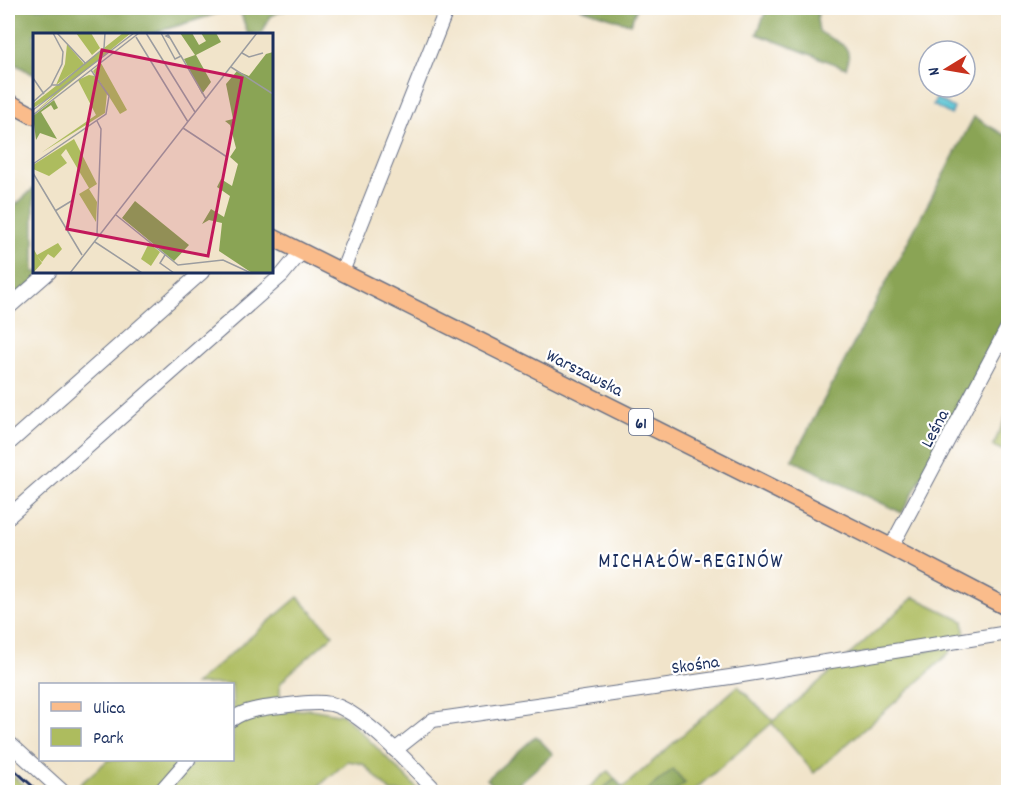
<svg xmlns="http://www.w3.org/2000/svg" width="1016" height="800" font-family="Dekko,sans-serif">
	<rect width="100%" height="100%" fill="#fff"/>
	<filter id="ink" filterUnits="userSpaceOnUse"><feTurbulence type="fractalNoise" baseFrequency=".0167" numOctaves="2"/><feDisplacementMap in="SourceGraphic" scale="12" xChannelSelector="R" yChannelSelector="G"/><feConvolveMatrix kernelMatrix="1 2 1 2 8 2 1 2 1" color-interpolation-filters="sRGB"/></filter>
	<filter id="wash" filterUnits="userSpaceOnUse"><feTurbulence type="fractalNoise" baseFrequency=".008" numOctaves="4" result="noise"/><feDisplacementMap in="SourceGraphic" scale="24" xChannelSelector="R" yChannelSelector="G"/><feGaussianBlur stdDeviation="1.35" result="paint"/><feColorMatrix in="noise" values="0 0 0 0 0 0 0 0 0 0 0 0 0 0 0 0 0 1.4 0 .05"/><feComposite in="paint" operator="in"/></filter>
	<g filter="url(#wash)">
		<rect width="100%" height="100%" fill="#f1e4ca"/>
		<!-- green -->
		<g fill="#adbc5e" stroke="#64765e" stroke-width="1.5">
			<polygon points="1008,412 1008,453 993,446"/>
			<polygon points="298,597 333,635 288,675 280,684 280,698 263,702 233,716 232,684 195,684"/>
			<polygon points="914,597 963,621 965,637 848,656"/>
			<polygon points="950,647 950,652 917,683 814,773 772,723 692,792 673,792 685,783 673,770 645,792 618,792 738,686 773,721 839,665"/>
			<polygon points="310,709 343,715 369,740 421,792 391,792 363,764 348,761 312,792 167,792 195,760 232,760 233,723 245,716"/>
			<polygon points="108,760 183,760 155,792 71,792"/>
			<polygon points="608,771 615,779 599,792 584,792"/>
			<polygon points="8,772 32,792 8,792"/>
		</g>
		<!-- forest -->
		<g fill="#8aa455" stroke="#526a5a" stroke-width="1.5">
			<polygon points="8,8 235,8 151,34 34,34 34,75 8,60"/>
			<polygon points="239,8 290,8 270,16 262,34 248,34"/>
			<polygon points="580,8 637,8 630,24"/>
			<path d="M767,8h52l-2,11 2,12c16,12 37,12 27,37l-89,-34z"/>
			<polygon points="974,117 1008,137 1008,319 902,513 792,460"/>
			<polygon points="34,188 34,272 47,272 8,303 8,212"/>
			<polygon points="536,736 553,754 509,792 499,792 487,779"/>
			<polygon points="673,769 685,783 673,792 645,792"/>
			<polygon points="615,779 623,788 618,792 599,792"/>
		</g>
		<!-- water -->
		<polygon fill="#57c2d2" stroke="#397898" stroke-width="1.5" points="936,98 954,108 951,115 933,105"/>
	</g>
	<g filter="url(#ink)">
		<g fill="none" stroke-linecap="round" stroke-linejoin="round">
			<!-- minor casing -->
			<g stroke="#666e84" stroke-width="16">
				<g id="minor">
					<polyline points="342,272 447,8"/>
					<polyline points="8,308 49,272"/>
					<polyline points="8,444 202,272"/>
					<polyline points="8,517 282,275 296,258 302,253"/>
					<polyline points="891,547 1008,327"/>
					<path d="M232,719c15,-10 32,-11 49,-13 16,-2 34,-5 50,-2 31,7 83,65 106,88"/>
					<polyline points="8,742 63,792"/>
					<polyline points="395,750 433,720 730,677 1008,633"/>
					<polyline points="160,792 188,760"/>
				</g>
			</g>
			<!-- major casing -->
			<g stroke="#666e84" stroke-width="19">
				<g id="major">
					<polyline points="8,102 34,116"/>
					<polyline points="272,237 891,547 1008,608"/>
				</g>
			</g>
			<!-- minor -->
			<use href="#minor" stroke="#fff" stroke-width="14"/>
			<!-- major -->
			<use href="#major" stroke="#fabc8b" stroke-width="16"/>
			<!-- rail -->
			<polyline stroke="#1b2f5e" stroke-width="3" points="8,764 39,792"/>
		</g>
	</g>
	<g text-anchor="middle" stroke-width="4.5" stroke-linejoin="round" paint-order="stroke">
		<!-- shield labels -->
		<rect fill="#fff" stroke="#5f6d8e" stroke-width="1.5" x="629" y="409" width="24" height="26" rx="4.5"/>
		<g font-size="16" font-weight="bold" fill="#1b2f5e">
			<text x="641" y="428">61</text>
		</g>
		<!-- street labels -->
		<g font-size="18" fill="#1b2f5e" stroke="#fff">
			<text transform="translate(585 372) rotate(27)" y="6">Warszawska</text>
			<text transform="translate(934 428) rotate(-62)" y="6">Leśna</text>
			<text transform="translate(695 664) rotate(-8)" y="6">Skośna</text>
		</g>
		<!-- quarter labels -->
		<g font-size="21" letter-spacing="1.5" fill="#1b2f5e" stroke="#fff">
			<text x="691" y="567">MICHAŁÓW-REGINÓW</text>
		</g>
	</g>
	<!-- overview -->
	<g transform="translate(33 33)">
		<rect width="240" height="240" fill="#f1e4ca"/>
		<path d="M43,0h15l9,15 -8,7zM90,0h8l-98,81 21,-19 -21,13v-4zM34,11l17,20 -28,21 9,-21zM68,30l26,47 -7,4 -27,-43zM56,42l6,1 12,17 -2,20 -64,40 55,-38 -18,-35zM41,106l23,45 -8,5 8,13 -1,20 -17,-28 10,-6 -23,-39 -5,6 6,8 -18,13 -16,-7v-4zM25,210l4,6 -8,9 -6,-4 -6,8 -5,-6 5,7 -9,10v-25l4,7zM116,210l11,9 -9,14 -10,-7z" fill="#adbc5e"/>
		<path d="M147,0h12l7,12 7,-4 -5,-8h15l5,9 -25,13 15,27 -9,12 -18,-35 11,-4zM240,19v221h-21l-33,-22 3,-28 -13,-3 -7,4 9,-15 13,8 6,-21 -13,-9 4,-8 11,7 6,-22 -8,-7 6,-9 -6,-23 -5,-4 8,-2 -7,-35 11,-13 12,5 17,-22zM21,67l4,8 -4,2 -3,-5 -10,7 16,27 -17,-6 -4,7 -3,-24zM102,168l54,44 -15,16 -52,-43z" fill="#8aa455"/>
		<path fill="none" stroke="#9b9c9f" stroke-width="1.5" d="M24,0l29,31M113,0l49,79M128,0l14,26 6,-3 25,43M103,4l52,85M137,5l-4,-2 2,-1 1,1 11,19 1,1M209,20l7,4 14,-4M198,34l42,27M0,45l11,16M19,52h7l45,-37 1,-15M0,69l18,-16 11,-22 1,-12 -10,-19M0,77l101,-77M0,82l106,-82M64,88l4,8 -4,105M150,95l44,29M0,131l73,-50 3,-18 -18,-26M0,140l49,82M22,178l18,-11M83,182l62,50 45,-5 28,13M62,209l47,31M132,222l-5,8 14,10M37,240l187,-240"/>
		<path fill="#c2185b" fill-opacity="0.15" stroke="#c2185b" stroke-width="3" d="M69,17l140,28 -34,178 -141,-27z"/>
		<rect width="240" height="240" fill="none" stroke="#1b2f5e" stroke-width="3"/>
	</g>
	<!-- margin -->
	<rect width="1016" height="800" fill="none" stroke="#fff" stroke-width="30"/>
	<!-- legend -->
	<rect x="39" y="683" width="195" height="78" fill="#ffffff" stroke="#a4acbf" stroke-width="1.5"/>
	<rect x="51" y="702" width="30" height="9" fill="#fabc8b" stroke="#a4acbf" stroke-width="1.5"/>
	<text x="93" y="713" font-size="18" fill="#1b2f5e">Ulica</text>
	<rect x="51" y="728" width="30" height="18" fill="#adbc5e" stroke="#a4acbf" stroke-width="1.5"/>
	<text x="93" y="743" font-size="18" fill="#1b2f5e">Park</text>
	<!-- north arrow -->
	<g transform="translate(947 69) rotate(259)"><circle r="28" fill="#ffffff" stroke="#a4acbf" stroke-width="1.5"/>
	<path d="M0-4.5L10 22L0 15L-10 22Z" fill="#c8321e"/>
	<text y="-9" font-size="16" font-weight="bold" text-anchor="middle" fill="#1b2f5e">N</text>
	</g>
</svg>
